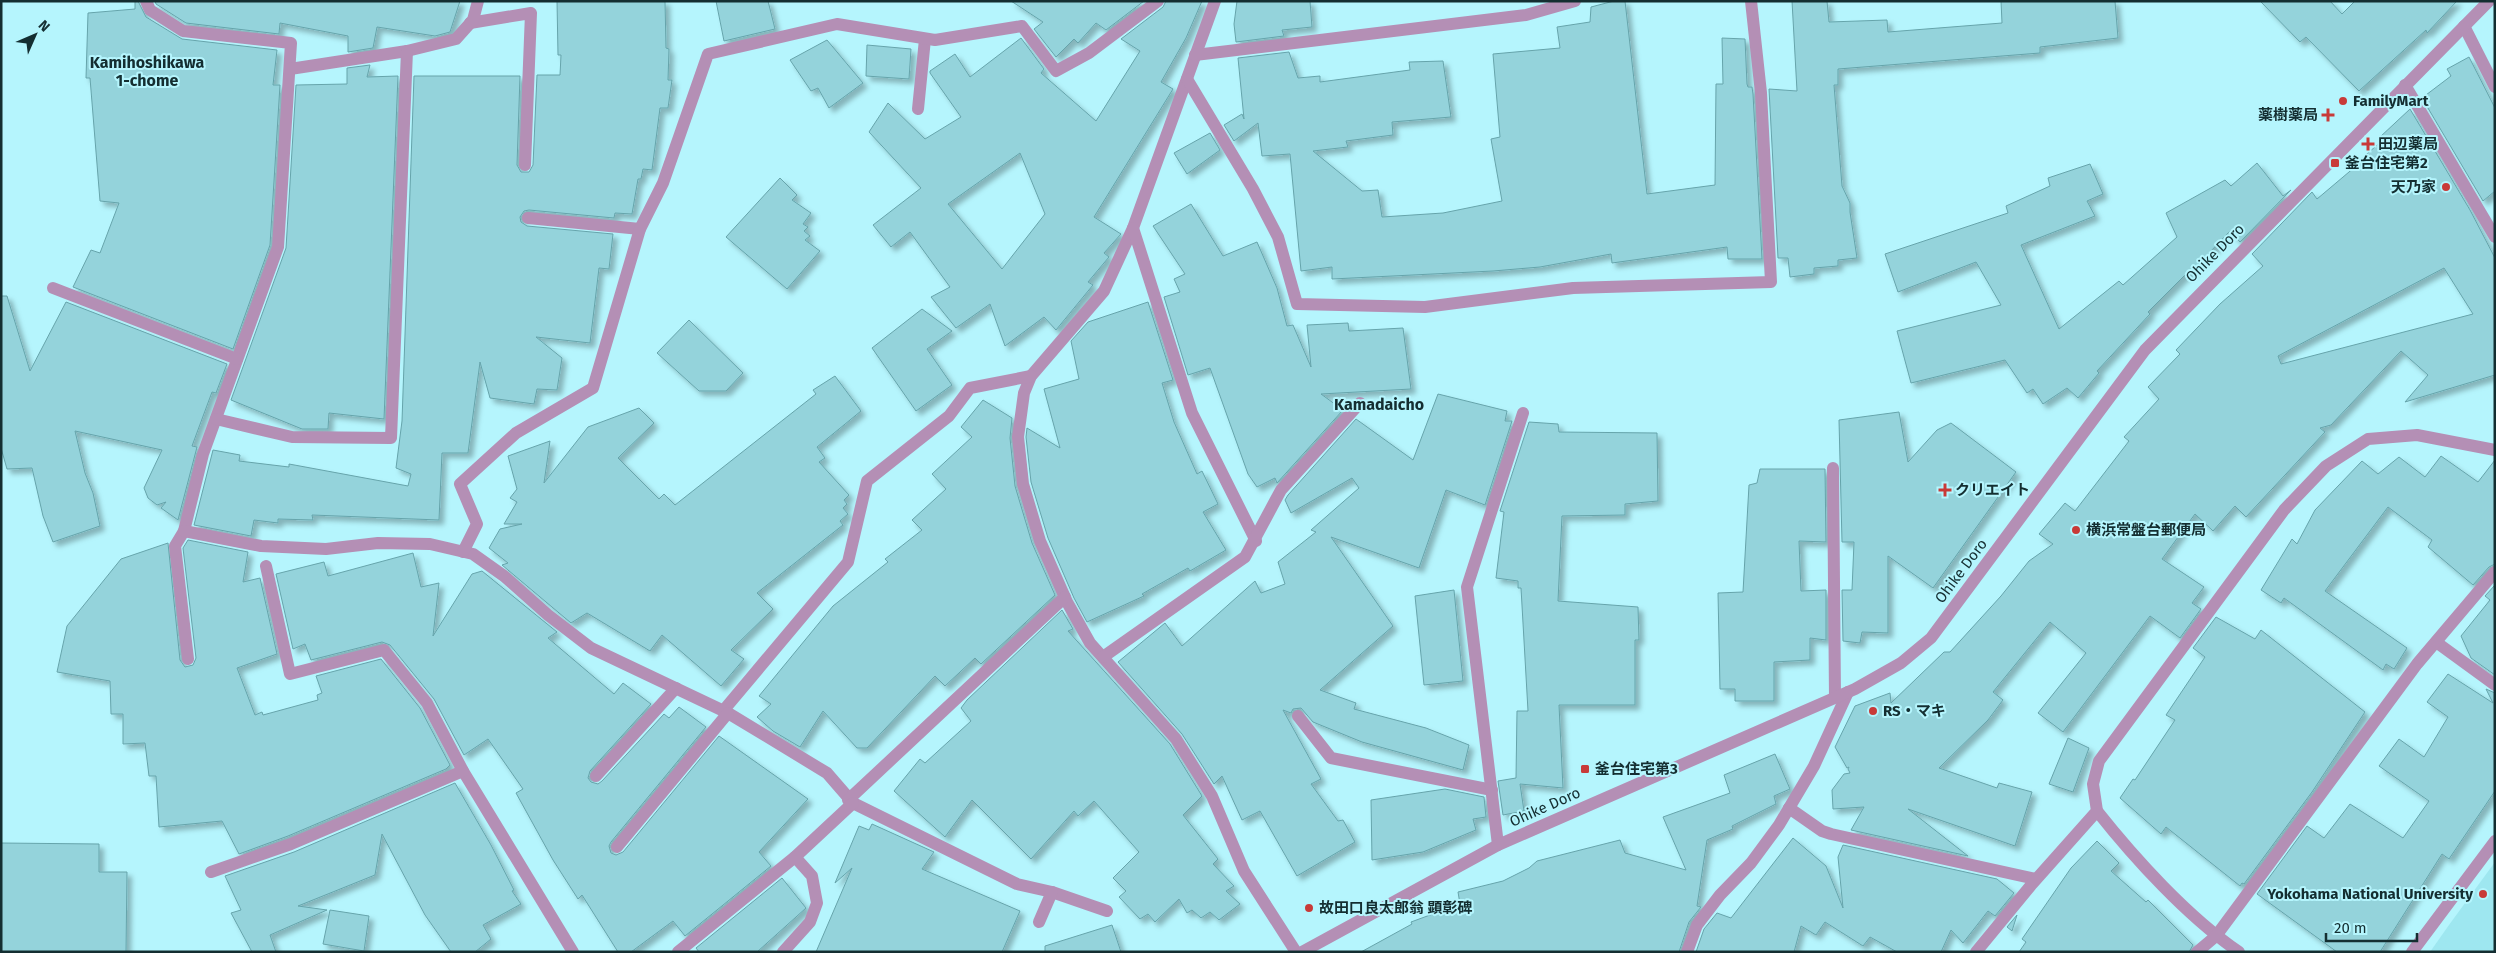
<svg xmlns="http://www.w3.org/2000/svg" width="2496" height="953" font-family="'Fira Sans','Noto Sans JP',sans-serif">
	<defs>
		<filter id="shadow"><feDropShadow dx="4.5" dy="4.5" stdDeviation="2.5" flood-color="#0004"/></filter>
	</defs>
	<rect width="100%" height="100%" fill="#b5f5fd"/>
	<!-- built -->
	<polygon fill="#9ee7f0" points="2495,862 2495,952 2430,952 2449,925"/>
	<!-- building -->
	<g fill="#94d3db" stroke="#66a4ab" fill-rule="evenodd" filter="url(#shadow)">
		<polygon points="135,1 138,1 146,17 182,39 277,50 273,85 280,85 270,245 233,349 73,287 91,250 100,253 119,203 100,201 90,78 86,78 88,13 135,9"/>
		<polygon points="155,1 460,1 450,32 435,36 377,27 373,48 348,52 348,36 280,23 279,34 186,23 156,4"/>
		<polygon points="557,1 665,1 666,48 669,49 668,80 672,80 668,108 660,108 652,170 643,169 641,179 638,179 632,214 615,213 614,218 529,210 524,211 520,217 521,222 527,226 613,234 609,269 599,268 590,343 536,337 562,358 557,390 537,389 534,404 490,398 480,362 468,453 442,453 439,520 312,515 313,520 278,519 278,523 254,520 251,536 194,525 213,450 240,455 239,461 289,467 289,464 408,486 411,474 396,468 402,421 414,76 520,76 517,165 521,172 529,172 533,165 537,75 560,75 561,55 558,55"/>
		<polygon points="716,1 768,1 775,29 724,41"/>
		<polygon points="1011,1 1144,1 1106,30 1096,23 1078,43 1074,39 1056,57 1034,29 1043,22"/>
		<path d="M1166,1h36l-16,37 -25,44 12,7 -79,128 27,17 -17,19 5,4 -21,25 5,3 -37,45 -12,-13 -39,29 -15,-42 -34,24 -25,-31 19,-10 -40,-55 -19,15 -18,-22 48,-37 -52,-56 19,-29 37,36 36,-22 -31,-44v-2l25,-17 15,23 51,-39 23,31 -3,4 55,48 44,-70 -19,-12 42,-32zM1020,153l25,61 -43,55 -54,-65z"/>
		<polygon points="1237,1 1310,1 1312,27 1282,30 1284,36 1236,42 1234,24"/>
		<polygon points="1614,1 1625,1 1647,194 1715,185 1716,84 1723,84 1722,38 1745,39 1747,84 1748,87 1752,87 1753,94 1762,259 1728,259 1727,247 1612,263 1611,254 1540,267 1493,271 1332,279 1332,267 1301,271 1290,154 1262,156 1258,123 1234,141 1224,125 1242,114 1244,119 1238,58 1289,52 1298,78 1320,76 1320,82 1410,70 1409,62 1443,61 1451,117 1392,122 1393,135 1346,141 1348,147 1313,151 1362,191 1378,190 1382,217 1443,213 1502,201 1491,139 1500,137 1493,54 1560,48 1557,27 1590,22 1591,7"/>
		<polygon points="1792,1 1827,1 1829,22 1887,20 1888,32 2002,23 2001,1 2115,1 2118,38 2040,47 2040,53 1838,69 1838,85 1834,85 1842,186 1850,203 1850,212 1857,258 1838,260 1838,266 1814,268 1814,274 1790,277 1788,258 1778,258 1769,89 1797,91"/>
		<polygon points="2260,1 2330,1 2342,14 2355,1 2457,1 2427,33 2426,30 2359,91 2306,37 2300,42"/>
		<polygon points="827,40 863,83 829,108 818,88 811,91 790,60"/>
		<polygon points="867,45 911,49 909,79 866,76"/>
		<polygon points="2469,57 2495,108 2495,191 2483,201 2422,98 2451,76 2447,69"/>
		<polygon points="370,65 367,77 398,76 384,419 329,413 328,429 302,429 231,400 286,248 296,85 347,84 347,68"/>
		<path d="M2410,109l60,101 25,48v117l-90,27 23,-27 -27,-24 -70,74 -11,3 5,4 -79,85 -11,-11 -22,25 -18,-17 -33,45 42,28 -12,16 9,6 -21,29 -30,-22 -87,116 -25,-19 48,-60 -36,-31 -57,70 10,8 -15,20 -49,48 58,20 2,-5 33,9 -17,54 -107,-37 60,47 -117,-26 13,-23 -31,2 -1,-19 12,-16 6,-1 -2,-4 1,-2 -2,1 -12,-21 20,-41 35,-13 1,10 53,-51h6l51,-56 28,-35 24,-17 -14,-10 26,-31 10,8 54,-70 -5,-4 35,-38 -11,-12 32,-33 -4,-4 44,-46 43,-38 -11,-12 60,-62 5,7 45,-38 -1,-2 22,-19 -3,-3zM2444,268l29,46 -192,50 -3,-8z"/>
		<polygon points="1210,133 1220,150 1187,174 1174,153"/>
		<polygon points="2257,163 2283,196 2291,190 2240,242 2230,231 2190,273 2189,271 2148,312 2150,314 2137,328 2097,371 2099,373 2078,398 2067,388 2043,404 2033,389 2027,393 2005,360 1911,383 1897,331 2001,305 1976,262 1898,292 1885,254 2008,213 2006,206 2050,186 2048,178 2090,164 2103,194 2087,201 2095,216 2021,245 2059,329 2119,281 2123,285 2177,237 2166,213 2225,180 2231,186"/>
		<polygon points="780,178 797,195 792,200 811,213 803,224 808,227 804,231 810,236 805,240 820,251 787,289 726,237"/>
		<polygon points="1191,204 1223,256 1257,242 1277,288 1287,326 1293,325 1311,367 1307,325 1348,323 1349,331 1403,328 1411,389 1321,394 1343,410 1277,483 1275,478 1257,487 1248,474 1210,368 1188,375 1164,297 1180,292 1174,279 1185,274 1153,226"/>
		<polygon points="1,296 7,296 30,371 66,302 227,364 216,393 212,392 192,446 197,447 178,520 161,508 166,502 157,505 148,498 144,488 162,450 75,431 85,473 93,493 100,526 53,542 43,516 32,468 7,469 1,448"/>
		<polygon points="1148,302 1173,380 1162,383 1174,422 1197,474 1202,471 1218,504 1203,512 1226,550 1190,571 1188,568 1142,594 1144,596 1087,622 1074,598 1048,538 1031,482 1026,437 1027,428 1060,448 1044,389 1079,379 1071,341 1088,322"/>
		<polygon points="922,309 952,331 927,349 952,385 916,411 872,348"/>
		<polygon points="689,320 743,373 726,391 699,391 657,353"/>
		<polygon points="835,376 861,411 817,447 825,458 819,462 849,495 844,500 847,504 843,508 848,514 840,521 843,525 829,536 757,593 773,609 731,650 744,659 721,686 662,635 650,651 587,613 571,623 502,565 508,563 489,548 500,529 522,524 504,524 517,502 510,498 517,489 508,456 550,441 544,483 588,427 639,408 654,423 618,458 659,499 664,494 675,505 816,394 813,390"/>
		<polygon points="1438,394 1507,411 1505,421 1512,421 1485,505 1446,490 1419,568 1331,537 1393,626 1320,690 1356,703 1354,709 1426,728 1469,745 1463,770 1362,742 1313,722 1301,708 1293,709 1291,713 1283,710 1321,779 1311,784 1338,821 1343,820 1355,842 1297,876 1260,811 1242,820 1222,776 1214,784 1182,734 1118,662 1165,623 1182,646 1255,581 1261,593 1285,584 1278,562 1316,532 1311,530 1359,488 1352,478 1291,513 1285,500 1288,495 1356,419 1413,460"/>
		<polygon points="983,400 1012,418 1010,438 1015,486 1032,543 1055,595 981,664 975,658 945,686 935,676 867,748 857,748 823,711 800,747 773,731 757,717 771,704 759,696 833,606 888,562 885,559 922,530 912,520 946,489 932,474 972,437 961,427"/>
		<polygon points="1899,412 1908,462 1937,430 1951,423 2016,472 1933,588 1888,556 1888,633 1862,632 1860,643 1843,641 1842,590 1852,590 1854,542 1842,542 1839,420"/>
		<polygon points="1529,422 1558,424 1559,432 1657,433 1658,501 1625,504 1625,515 1562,516 1558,601 1638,607 1639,640 1635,640 1635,705 1559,705 1563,788 1520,784 1524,811 1503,815 1498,781 1516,778 1517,711 1528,711 1521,588 1518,588 1518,581 1496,578 1504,512 1500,511"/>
		<polygon points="2441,456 2478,482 2495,460 2495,564 2489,567 2473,585 2428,547 2432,540 2388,507 2325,591 2407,648 2394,669 2386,664 2383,670 2284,598 2281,603 2261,590 2292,539 2297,544 2315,510 2362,461 2378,474 2399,457 2425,477"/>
		<polygon points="1760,469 1825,469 1826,542 1799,541 1801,591 1826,590 1826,640 1810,638 1810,660 1774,662 1774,701 1735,701 1735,689 1720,689 1718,593 1743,592 1749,485 1757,483"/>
		<polygon points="188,540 248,552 243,582 260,578 277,654 237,668 255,715 262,712 263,715 318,700 317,695 322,693 316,676 381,659 420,708 450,765 446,769 288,836 239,854 222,821 159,827 156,776 149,776 145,743 123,744 123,714 111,714 110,681 57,672 67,626 121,559 168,543 180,660 185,667 193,665 196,658 183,548"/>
		<polygon points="413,553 421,587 439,583 433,636 472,574 482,571 557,632 548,638 614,694 623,683 651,704 590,771 588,778 591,782 598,784 602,781 664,714 669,718 679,707 706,727 611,842 609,846 611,853 616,855 623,852 719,736 808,799 759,852 771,866 685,936 673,921 631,952 618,952 582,895 578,899 553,860 516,793 523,789 488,739 464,755 434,699 390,645 382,642 311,660 305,644 293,649 276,574 324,562 328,576"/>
		<polygon points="2495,585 2495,675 2471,658 2461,636 2490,600 2485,596"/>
		<polygon points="1454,590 1463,681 1424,685 1415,596"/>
		<polygon points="1062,610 1073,629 1068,631 1170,744 1202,796 1183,815 1218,859 1213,864 1234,886 1226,891 1240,904 1219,920 1210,912 1201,918 1192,910 1187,913 1179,899 1155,922 1148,914 1140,919 1119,897 1126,891 1113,878 1139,852 1094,801 1078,816 1074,811 1031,859 972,800 945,837 894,791 920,759 925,763 971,721 961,708 967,700"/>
		<polygon points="2216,617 2255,639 2261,630 2365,712 2312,792 2244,884 2242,883 2240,886 2166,827 2161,834 2120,798 2133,779 2135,780 2175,720 2166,715 2205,657 2193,648"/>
		<polygon points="2448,674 2493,703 2486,689 2495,693 2495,791 2449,859 2442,854 2380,952 2337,952 2257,894 2307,826 2324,838 2350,804 2403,838 2429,801 2379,766 2399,739 2424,757 2448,717 2427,702"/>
		<polygon points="2068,738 2089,748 2073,792 2049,784"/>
		<polygon points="1775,754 1790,789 1774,796 1776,804 1732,826 1733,829 1707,840 1697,906 1701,907 1689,922 1679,952 1361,952 1412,924 1411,922 1460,904 1458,892 1503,881 1529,868 1537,861 1620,840 1625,853 1686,870 1663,817 1730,793 1724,775"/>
		<polygon points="455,783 491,845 514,890 512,891 521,904 483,925 491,939 475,952 451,952 425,915 382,834 375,875 298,906 327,910 270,935 276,952 252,952 231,913 241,910 225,876 294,852"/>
		<polygon points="1445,789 1484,797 1486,817 1473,819 1476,830 1423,852 1372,860 1371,800"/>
		<polygon points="872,824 934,852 922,869 1020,911 1002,952 816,952 852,868 835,883 859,826 869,830"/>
		<polygon points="1793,838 1826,866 1843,908 1838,857 1843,845 1997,879 2014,893 1995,916 1988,911 1963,943 1951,930 1941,952 1897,952 1870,937 1863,946 1825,922 1816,935 1801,926 1794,952 1696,952 1704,929 1717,913 1731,918"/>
		<polygon points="2097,841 2119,863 2111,871 2146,902 2148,900 2193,945 2189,952 2019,952 2026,942 2022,939 2071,868"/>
		<polygon points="1,843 99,844 99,872 127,872 126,952 1,952"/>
		<polygon points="782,878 806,908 757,952 699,952 696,948"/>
		<polygon points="330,910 369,916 364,951 323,944"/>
		<polygon points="2017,915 2012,931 2007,927"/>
		<polygon points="1112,925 1121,952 1045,952 1045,946"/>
	</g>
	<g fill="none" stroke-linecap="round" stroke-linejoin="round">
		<!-- minor -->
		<g stroke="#b48fb5" stroke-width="12">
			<polyline points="146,1 150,10 183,31 291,43 278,247 203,454 184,531 175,546 188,659"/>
			<polyline points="1215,1 1133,228 1104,291 1031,376 1024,393 1018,437 1023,484 1040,541 1067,602 1090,643 1176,739 1212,796 1244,871 1296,952"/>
			<polyline points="470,23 531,13 525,165"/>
			<polyline points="2464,26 2495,87"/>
			<polyline points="1195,55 1526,15 1575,1"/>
			<polyline points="290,69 407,51 456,39 473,20 478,1"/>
			<polyline points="1187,79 1253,189 1278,237 1297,304 1425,307 1573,288 1771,282 1761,93 1751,1"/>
			<polyline points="2405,85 2495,237"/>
			<polyline points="918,109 925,39"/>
			<polyline points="528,218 640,229"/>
			<polyline points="1133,228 1192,413 1256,541"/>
			<polyline points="53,288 237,359"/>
			<polyline points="216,419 292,437 391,438 407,51"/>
			<polyline points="1833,468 1835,697"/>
			<polyline points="184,531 261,546 326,549 378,543 430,544 473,554 504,576 548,615 591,648 728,713 827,773 853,803 1017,884 1052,892 1107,911"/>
			<polyline points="463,552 477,524 460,484 516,433 593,388 640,229 663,183 708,54 837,24 935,40 1022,26 1056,71 1089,53 1158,1"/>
			<polyline points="266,566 290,674 384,650 427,703 463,771 573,952"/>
			<polyline points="2436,642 2495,685"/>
			<polyline points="1103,657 1245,557 1281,490 1360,403"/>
			<polyline points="723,711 848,562 867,481 949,416 970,388 1031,376"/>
			<polyline points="1298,716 1331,758 1492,790"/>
			<polyline points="596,776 676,688"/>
			<polyline points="848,800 1065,597"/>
			<polyline points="1789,808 1822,831 1831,834 2036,879"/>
			<path d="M2097,811c38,48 91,106 142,141"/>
			<polyline points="1498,845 1467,587 1523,413"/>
			<polyline points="617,847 728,713"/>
			<polyline points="211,872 291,844 463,771"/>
			<polyline points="1039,922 1052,892"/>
			<polyline points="678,952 795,857 853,803"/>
			<polyline points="783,952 810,922 817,903 812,876 795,857"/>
			<polyline points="1687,952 1697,925 1720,895 1751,863 1779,825 1814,766 1848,692"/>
			<polyline points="1976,952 2032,884 2097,811 2093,784 2099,761 2284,510 2326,466 2368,439 2417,435 2495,450"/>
			<polyline points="2197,952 2216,936 2417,664 2495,572"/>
			<polyline points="2412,952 2495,841"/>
		</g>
		<!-- tertiary -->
		<polyline stroke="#b48fb5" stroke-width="12" points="1302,952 1498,845 1855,689 1901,663 1931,638 2145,350 2489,1"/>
	</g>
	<!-- markers -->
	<g fill="#c83a38" stroke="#b5f5fd" stroke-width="2">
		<circle cx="2343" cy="101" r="5"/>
		<path d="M2325.5 107.5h5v5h5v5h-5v5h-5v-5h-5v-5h5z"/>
		<path d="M2365.5 136.5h5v5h5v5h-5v5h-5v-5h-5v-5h5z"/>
		<rect x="2330" y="158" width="10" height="10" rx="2.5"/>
		<circle cx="2446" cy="187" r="5"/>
		<path d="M1942.5 482.5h5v5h5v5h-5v5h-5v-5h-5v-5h5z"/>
		<circle cx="2076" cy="530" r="5"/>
		<circle cx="1873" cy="711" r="5"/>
		<rect x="1580" y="764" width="10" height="10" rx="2.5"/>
		<circle cx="2483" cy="894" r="5"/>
		<circle cx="1309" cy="908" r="5"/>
	</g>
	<g text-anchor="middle" stroke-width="4" stroke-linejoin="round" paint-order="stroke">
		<!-- poi labels -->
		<g font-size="15" font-weight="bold" fill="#142e31" stroke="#b5f5fd" text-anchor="start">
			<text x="2353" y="106">FamilyMart</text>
			<text x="2318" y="120" text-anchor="end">薬樹薬局</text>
			<text x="2378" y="149">田辺薬局</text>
			<text x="2345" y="168">釜台住宅第2</text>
			<text x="2436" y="192" text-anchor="end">天乃家</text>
			<text x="1955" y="495">クリエイト</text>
			<text x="2086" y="535">横浜常盤台郵便局</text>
			<text x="1883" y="716">RS・マキ</text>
			<text x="1595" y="774">釜台住宅第3</text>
			<text x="2473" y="899" text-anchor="end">Yokohama National University</text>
			<text x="1319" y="913">故田口良太郎翁 顕彰碑</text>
		</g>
		<!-- street labels -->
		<g font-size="15" fill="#142e31" stroke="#b5f5fd">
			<text transform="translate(2215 253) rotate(-45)" y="5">Ohike Doro</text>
			<text transform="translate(1961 571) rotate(-53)" y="5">Ohike Doro</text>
			<text transform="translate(1545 807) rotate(-24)" y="5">Ohike Doro</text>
		</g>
		<!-- neighbourhood labels -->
		<g font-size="16" font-weight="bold" fill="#142e31" stroke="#b5f5fd">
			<text x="147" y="68">Kamihoshikawa<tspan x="147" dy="18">1-chome</tspan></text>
			<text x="1379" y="410">Kamadaicho</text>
		</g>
	</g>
	<!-- border -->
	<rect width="2496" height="953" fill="none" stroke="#142e31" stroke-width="5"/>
	<!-- north arrow -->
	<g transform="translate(35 35) rotate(45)" stroke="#b5f5fd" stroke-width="4" paint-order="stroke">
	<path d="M0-4L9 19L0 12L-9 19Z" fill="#142e31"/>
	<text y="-8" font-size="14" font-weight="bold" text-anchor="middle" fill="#142e31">N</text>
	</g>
	<!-- scale -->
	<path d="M2326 933v8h91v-8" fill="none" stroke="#142e31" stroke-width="2.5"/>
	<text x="2334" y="933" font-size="15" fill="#142e31" stroke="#b5f5fd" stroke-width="4" paint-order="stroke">20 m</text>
</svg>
